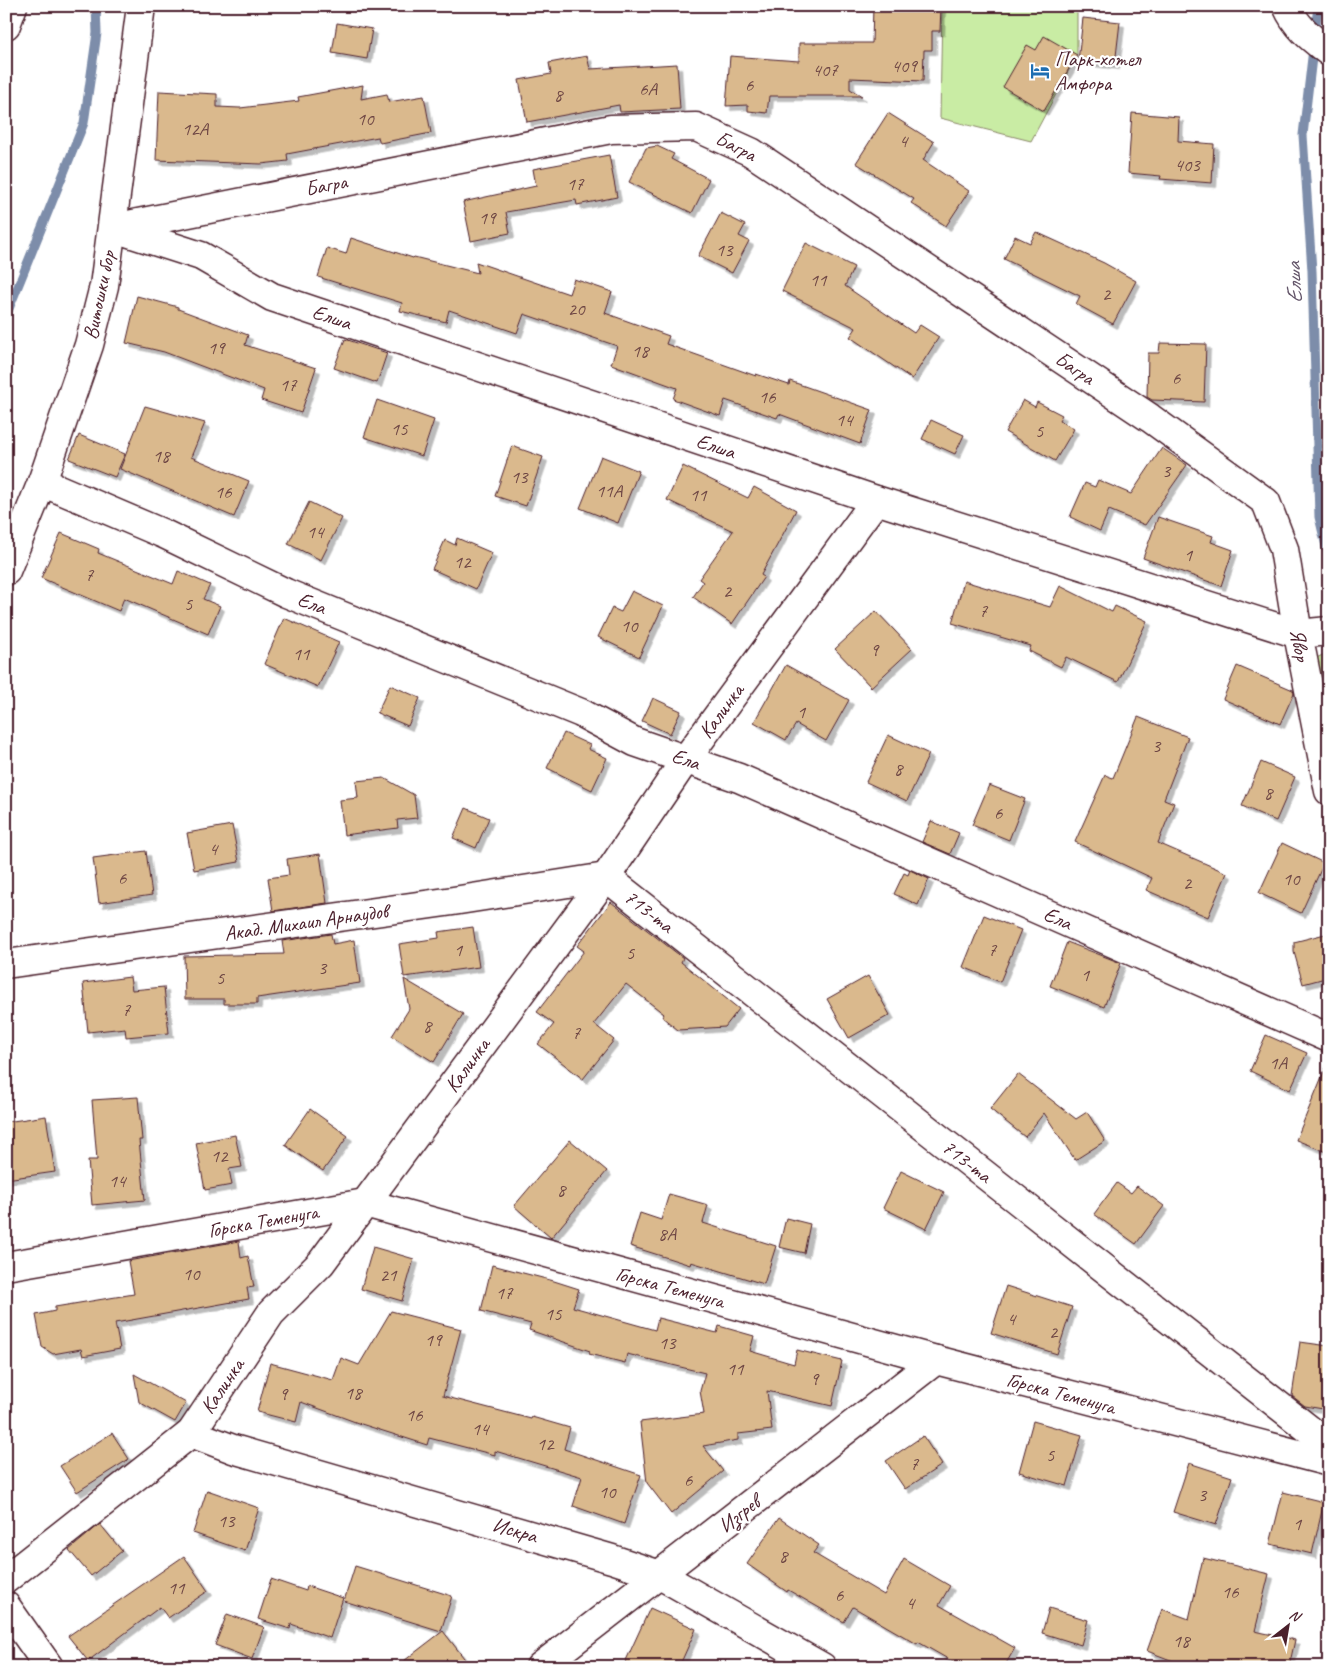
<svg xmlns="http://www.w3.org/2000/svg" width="1335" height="1673" font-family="Caveat,sans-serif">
	<defs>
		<filter id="shadow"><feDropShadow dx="4.5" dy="4.5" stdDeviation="0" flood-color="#0004"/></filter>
	</defs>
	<rect width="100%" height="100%" fill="#fff"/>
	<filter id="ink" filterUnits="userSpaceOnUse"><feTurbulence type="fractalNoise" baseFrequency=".02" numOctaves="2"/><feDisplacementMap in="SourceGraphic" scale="10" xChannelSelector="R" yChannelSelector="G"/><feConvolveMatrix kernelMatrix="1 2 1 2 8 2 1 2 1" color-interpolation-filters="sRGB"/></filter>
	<g filter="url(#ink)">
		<!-- green -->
		<g fill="#c9eca4" stroke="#8a8668">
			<polygon points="942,6 1077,6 1077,55 1031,141 940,118"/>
			<polygon points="1329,652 1329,738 1312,660"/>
		</g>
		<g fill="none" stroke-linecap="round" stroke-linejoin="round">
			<!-- stream -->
			<g stroke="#7d8daa" stroke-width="9">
				<polyline points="1318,6 1303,135 1312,271 1319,517 1329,559"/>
				<polyline points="6,316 84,123 97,33 96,6"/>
			</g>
		</g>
		<!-- building -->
		<g fill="#dab98d" stroke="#4a1f2b" filter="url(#shadow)">
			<polygon points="873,6 941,6 940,31 932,31 932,50 924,50 923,81 850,78 850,89 862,96 769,96 767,113 748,111 748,105 726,106 730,56 799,61 799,43 872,43"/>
			<polygon points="1083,18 1120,22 1115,65 1078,61"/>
			<polygon points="337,23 372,29 367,59 332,53"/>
			<polygon points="1044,36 1077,55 1044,111 1003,87 1027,45 1036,50"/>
			<polygon points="587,56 590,69 677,64 680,109 620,112 619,105 527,122 519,80 551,74 549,63"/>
			<polygon points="363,85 361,99 387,94 389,102 424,96 431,133 380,143 378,137 287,154 288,161 261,164 156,160 159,91 217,94 217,107 240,108 299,101 298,97"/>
			<polygon points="888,113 934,142 923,160 969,191 946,226 911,203 914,199 856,163"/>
			<polygon points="1132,113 1179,117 1178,141 1214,144 1212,183 1160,179 1161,176 1128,173"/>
			<polygon points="657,146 674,154 671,159 709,179 692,213 629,182 646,148"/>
			<polygon points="609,155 617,197 577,205 576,200 506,212 510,233 471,241 463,202 536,186 533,169"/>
			<polygon points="721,213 745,225 739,236 749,241 732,273 698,256"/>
			<polygon points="1036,232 1104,263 1136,281 1113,324 1076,304 1080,296 1004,259 1015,236 1030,243"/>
			<polygon points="351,238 413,258 414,257 478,273 476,262 569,294 574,279 612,292 605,313 669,336 666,344 756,376 756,374 789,385 790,381 872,410 860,444 779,414 777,418 725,400 720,416 673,399 677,388 611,364 617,346 524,314 517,333 449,310 446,322 400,311 402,303 318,277 327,248 346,254"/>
			<polygon points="806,243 854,267 845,286 914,333 920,325 939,337 912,379 850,337 856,328 782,291"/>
			<polygon points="137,296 178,307 178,309 248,335 245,345 316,368 301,413 261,400 264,390 164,352 126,343"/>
			<polygon points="345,339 387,353 377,383 334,368"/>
			<polygon points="1160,343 1206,344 1204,402 1152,400 1147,397 1148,353 1159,353"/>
			<polygon points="377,400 434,420 422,456 364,437"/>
			<polygon points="1023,400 1035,407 1037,402 1062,415 1059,420 1074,429 1055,461 1005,432"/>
			<polygon points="145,406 205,423 191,457 249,481 234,517 120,469"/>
			<polygon points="931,420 964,435 955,454 922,439"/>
			<polygon points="79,435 125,454 115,477 69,459"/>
			<polygon points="512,446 543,457 526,506 495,496"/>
			<polygon points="1162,448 1187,465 1145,525 1109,510 1100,531 1070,517 1085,483 1095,487 1098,480 1131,494"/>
			<polygon points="601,456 639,471 618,523 580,508"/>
			<polygon points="683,466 748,498 754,487 796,510 761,575 764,577 732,624 693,597 703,582 699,579 733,531 667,500"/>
			<polygon points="309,502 342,518 321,560 288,544"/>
			<polygon points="1158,517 1213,536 1211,542 1233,550 1221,586 1143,558"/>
			<polygon points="61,533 99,549 98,553 173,584 178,571 210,585 203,599 220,606 208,634 124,598 119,611 41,578"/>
			<polygon points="457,538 492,553 476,589 432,569 445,540 455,545"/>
			<polygon points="964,581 1050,607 1060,586 1112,612 1115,606 1147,621 1118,682 1066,657 1061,667 1029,651 1031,646 952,623"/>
			<polygon points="632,591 663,606 639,657 598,637 612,608 621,612"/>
			<polygon points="876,611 912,649 871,687 835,649"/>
			<polygon points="284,618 339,642 318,687 264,664"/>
			<polygon points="786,665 849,700 826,741 796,724 786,740 754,722"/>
			<polygon points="1237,666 1293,690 1294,693 1280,724 1223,699"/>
			<polygon points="390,685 420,698 408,726 377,713"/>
			<polygon points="653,698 681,711 670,734 642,721"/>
			<polygon points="1138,717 1188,737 1164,799 1174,803 1158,843 1227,873 1208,917 1146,890 1152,878 1075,842 1105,775 1113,778"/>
			<polygon points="564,733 590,745 588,749 607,758 592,790 547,768"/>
			<polygon points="888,735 929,754 907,801 866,782"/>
			<polygon points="1261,762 1295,777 1276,821 1242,806"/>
			<polygon points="384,778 414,795 417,818 397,820 398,828 344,835 340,800 358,798 356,781"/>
			<polygon points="989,785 1025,799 1009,840 972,825"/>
			<polygon points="466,808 489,818 476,848 453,838"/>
			<polygon points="931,821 959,833 950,854 922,842"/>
			<polygon points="232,825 239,862 194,870 187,833"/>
			<polygon points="1282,843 1324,863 1301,913 1259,893"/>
			<polygon points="146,851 152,895 99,903 93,858"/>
			<polygon points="320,854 327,903 273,911 268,878 289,875 287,859"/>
			<polygon points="910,870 929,879 918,905 894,894 904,873 908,875"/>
			<polygon points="611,902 683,958 681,962 739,1009 725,1027 678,1030 662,1017 664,1014 626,984 594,1024 614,1040 583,1079 538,1044 554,1024 537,1012 584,951 577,946"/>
			<polygon points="984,915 1021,930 1000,982 963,967"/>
			<polygon points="473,927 479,967 404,977 399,944 439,938 438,932"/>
			<polygon points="331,934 333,944 354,940 360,983 257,998 257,1004 224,1004 224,999 185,999 184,956 284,954 282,941"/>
			<polygon points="1325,934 1329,948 1329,977 1303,984 1294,952 1294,942"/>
			<polygon points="1067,942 1121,963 1104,1007 1050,986"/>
			<polygon points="868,976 890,1015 849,1038 827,999"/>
			<polygon points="130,977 132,990 164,987 169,1033 126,1037 125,1028 88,1032 83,983"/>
			<polygon points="404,979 463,1014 434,1062 392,1036 409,1009"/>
			<polygon points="1266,1035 1307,1053 1290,1090 1250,1071"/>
			<polygon points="1328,1062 1329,1062 1329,1153 1296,1140"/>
			<polygon points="1018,1074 1076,1119 1087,1112 1105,1141 1075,1160 1044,1113 1025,1137 990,1109"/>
			<polygon points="138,1097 142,1140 139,1140 145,1200 92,1205 88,1160 97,1160 92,1100"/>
			<polygon points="310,1109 348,1136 323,1171 285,1145"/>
			<polygon points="46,1116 55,1172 6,1179 6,1122"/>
			<polygon points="235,1135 242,1167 229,1169 232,1185 205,1190 196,1143"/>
			<polygon points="570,1140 607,1171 551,1238 514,1206"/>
			<polygon points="901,1171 944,1192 926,1229 883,1208"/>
			<polygon points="1117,1183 1131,1193 1137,1186 1164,1206 1136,1244 1094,1214"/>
			<polygon points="669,1194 708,1205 703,1223 776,1246 764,1284 691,1262 690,1265 630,1246 640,1213 661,1220"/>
			<polygon points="786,1218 810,1224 804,1253 779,1247"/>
			<polygon points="239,1241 241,1258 248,1256 254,1287 247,1288 249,1299 115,1323 120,1349 83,1356 81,1349 53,1354 42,1347 36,1315 55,1311 55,1307 134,1294 128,1261"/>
			<polygon points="373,1247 414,1259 402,1301 361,1289"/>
			<polygon points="492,1265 554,1281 579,1289 573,1307 655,1330 658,1318 717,1333 719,1326 754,1336 750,1351 794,1364 797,1350 842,1361 832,1406 767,1391 772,1430 738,1434 738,1440 703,1446 723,1471 671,1514 647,1483 640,1422 704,1414 700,1391 705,1373 627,1354 625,1363 589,1354 590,1351 529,1330 531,1324 481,1311"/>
			<polygon points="1006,1286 1072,1307 1057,1354 991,1333"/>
			<polygon points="391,1311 461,1329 443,1396 531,1419 532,1417 570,1428 564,1449 641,1475 624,1524 573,1506 582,1477 495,1451 495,1455 429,1438 427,1445 358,1423 301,1402 296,1422 257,1412 270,1363 333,1380 341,1358 359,1365"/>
			<polygon points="1300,1342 1329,1346 1329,1410 1305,1406 1292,1396"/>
			<polygon points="134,1374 186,1403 175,1422 139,1402"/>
			<polygon points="1033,1421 1082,1435 1067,1486 1019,1472"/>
			<polygon points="112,1433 129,1459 77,1492 60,1466"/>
			<polygon points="923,1436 942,1465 905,1489 886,1461"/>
			<polygon points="1189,1463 1232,1477 1216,1525 1173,1512"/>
			<polygon points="207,1490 259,1508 245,1551 193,1533"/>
			<polygon points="1283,1492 1324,1502 1312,1554 1270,1544"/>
			<polygon points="779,1518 819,1545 813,1553 884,1595 904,1559 950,1586 939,1605 1015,1648 1004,1667 962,1667 918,1642 917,1644 853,1607 844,1622 788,1590 787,1592 747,1564"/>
			<polygon points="100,1524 122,1551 91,1576 69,1550"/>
			<polygon points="184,1556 208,1591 168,1618 160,1607 88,1661 68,1636"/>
			<polygon points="1203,1558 1269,1574 1255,1631 1295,1640 1289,1667 1189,1667 1147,1651 1162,1609 1189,1619"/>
			<polygon points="355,1566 452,1596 441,1631 344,1601"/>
			<polygon points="271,1579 306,1591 307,1586 343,1598 330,1638 291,1624 290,1629 258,1619"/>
			<polygon points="650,1608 696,1629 679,1667 623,1667"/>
			<polygon points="1049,1608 1088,1620 1081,1645 1042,1633"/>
			<polygon points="227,1614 264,1627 252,1659 215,1645"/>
			<polygon points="443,1631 471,1667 396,1667"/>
		</g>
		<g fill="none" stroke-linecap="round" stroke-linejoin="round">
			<!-- street casing -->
			<g stroke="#4a1f2b" stroke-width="31">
				<g id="street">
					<polyline points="6,25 13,6"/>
					<polyline points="113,228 611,129 696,127 751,152 1150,418 1266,502 1284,549 1298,634 1329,791"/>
					<polyline points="114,228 201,256 272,297 876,500 1298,634 1329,631"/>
					<polyline points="42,482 164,534 286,593 581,713 635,742 739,778 1329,1038"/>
					<polyline points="6,571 42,482 89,345 104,286 141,6"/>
					<polyline points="6,964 453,901 606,877 1329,1445"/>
					<polyline points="6,1266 365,1203 936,1360 1329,1462"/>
					<polyline points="191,1433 233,1449 612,1559 660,1575 822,1667"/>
					<polyline points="6,1579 191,1433 271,1313 321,1263 606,877 686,759 876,500"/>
					<polyline points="6,1606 49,1667"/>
					<polyline points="540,1667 936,1360"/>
				</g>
			</g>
			<!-- secondary casing -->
			<g stroke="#4a1f2b" stroke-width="31">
				<path id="secondary" d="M1287,6c9,21 24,32 42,46"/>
			</g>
			<!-- street -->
			<use href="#street" stroke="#fff" stroke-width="28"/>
			<!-- secondary -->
			<use href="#secondary" stroke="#fff" stroke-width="28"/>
		</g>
	</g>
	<!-- icons -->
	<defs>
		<g id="hotel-bare" transform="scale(1.5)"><path d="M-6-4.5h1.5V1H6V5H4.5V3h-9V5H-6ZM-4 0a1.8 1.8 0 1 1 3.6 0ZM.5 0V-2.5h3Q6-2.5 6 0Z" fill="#1f6fb2" stroke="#fff" stroke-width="2.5" paint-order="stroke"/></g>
	</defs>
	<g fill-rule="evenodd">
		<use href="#hotel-bare" x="1040" y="71"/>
	</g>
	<g text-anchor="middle" stroke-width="4.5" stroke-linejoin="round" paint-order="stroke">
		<!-- number labels -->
		<g font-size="19" fill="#6e4644">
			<text x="904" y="72">409</text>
			<text x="825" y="76">407</text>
			<text x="749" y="91">6</text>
			<text x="648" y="95">6А</text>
			<text x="558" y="101">8</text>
			<text x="365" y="125">10</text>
			<text x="195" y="135">12А</text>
			<text x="903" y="147">4</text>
			<text x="1187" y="171">403</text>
			<text x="575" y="190">17</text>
			<text x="487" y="224">19</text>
			<text x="724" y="256">13</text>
			<text x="818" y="286">11</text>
			<text x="1106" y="300">2</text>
			<text x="576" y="315">20</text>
			<text x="216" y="354">19</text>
			<text x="640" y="357">18</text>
			<text x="1176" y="384">6</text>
			<text x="288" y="391">17</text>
			<text x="767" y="403">16</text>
			<text x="844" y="426">14</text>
			<text x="399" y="435">15</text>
			<text x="1039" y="437">5</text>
			<text x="161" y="462">18</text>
			<text x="1166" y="477">3</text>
			<text x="519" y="483">13</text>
			<text x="609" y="497">11А</text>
			<text x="223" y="498">16</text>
			<text x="698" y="501">11</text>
			<text x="315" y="538">14</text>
			<text x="1188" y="561">1</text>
			<text x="462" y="568">12</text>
			<text x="89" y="581">7</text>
			<text x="727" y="597">2</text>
			<text x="188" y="610">5</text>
			<text x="983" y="617">7</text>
			<text x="629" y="632">10</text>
			<text x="874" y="656">9</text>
			<text x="301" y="660">11</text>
			<text x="801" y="718">1</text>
			<text x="1156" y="752">3</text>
			<text x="898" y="775">8</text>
			<text x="1268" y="799">8</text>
			<text x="998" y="819">6</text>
			<text x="213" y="855">4</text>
			<text x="122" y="884">6</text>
			<text x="1291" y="885">10</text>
			<text x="1187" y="889">2</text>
			<text x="458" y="956">1</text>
			<text x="992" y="956">7</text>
			<text x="630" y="959">5</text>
			<text x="322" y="974">3</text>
			<text x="1085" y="981">1</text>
			<text x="220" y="984">5</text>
			<text x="126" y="1016">7</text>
			<text x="427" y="1032">8</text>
			<text x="576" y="1039">7</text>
			<text x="1278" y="1069">1А</text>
			<text x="219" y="1162">12</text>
			<text x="117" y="1187">14</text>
			<text x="561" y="1196">8</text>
			<text x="667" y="1240">8А</text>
			<text x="191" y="1280">10</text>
			<text x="388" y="1281">21</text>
			<text x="504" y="1299">17</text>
			<text x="553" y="1320">15</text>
			<text x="1011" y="1325">4</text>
			<text x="1053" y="1338">2</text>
			<text x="433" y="1346">19</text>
			<text x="667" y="1349">13</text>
			<text x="735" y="1375">11</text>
			<text x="814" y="1385">9</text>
			<text x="353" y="1399">18</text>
			<text x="283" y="1400">9</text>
			<text x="414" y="1421">16</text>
			<text x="480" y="1435">14</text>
			<text x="545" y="1450">12</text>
			<text x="1050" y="1461">5</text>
			<text x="914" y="1470">7</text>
			<text x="688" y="1486">6</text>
			<text x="607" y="1498">10</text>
			<text x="1202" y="1501">3</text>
			<text x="226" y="1527">13</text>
			<text x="1297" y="1530">1</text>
			<text x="783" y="1562">8</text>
			<text x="176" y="1594">11</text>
			<text x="1230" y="1598">16</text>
			<text x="839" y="1601">6</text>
			<text x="910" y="1609">4</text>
			<text x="1181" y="1647">18</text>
		</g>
		<!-- poi labels -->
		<g font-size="21" fill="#4a1f2b" stroke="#fff" text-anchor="start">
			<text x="1055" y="66">Парк-хотел<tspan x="1055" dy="24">Амфора</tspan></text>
		</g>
		<!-- street labels -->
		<g font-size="21" fill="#4a1f2b" stroke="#fff">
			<text transform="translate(736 146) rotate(27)" y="7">Багра</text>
			<text transform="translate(326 185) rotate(-11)" y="7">Багра</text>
			<text transform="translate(99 295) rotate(-78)" y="7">Витошки бор</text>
			<text transform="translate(332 317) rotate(19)" y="7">Елша</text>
			<text transform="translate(1075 368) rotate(34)" y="7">Багра</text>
			<text transform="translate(716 446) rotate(19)" y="7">Елша</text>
			<text transform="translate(312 603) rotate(22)" y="7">Ела</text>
			<text transform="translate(1300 645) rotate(79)" y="7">Явор</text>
			<text transform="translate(721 711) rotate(-54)" y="7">Калинка</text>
			<text transform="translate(686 759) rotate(19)" y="7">Ела</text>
			<text transform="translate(649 911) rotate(38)" y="7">713-та</text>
			<text transform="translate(1058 918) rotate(24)" y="7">Ела</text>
			<text transform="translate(306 922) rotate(-8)" y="7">Акад. Михаил Арнаудов</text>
			<text transform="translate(467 1065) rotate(-54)" y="7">Калинка</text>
			<text transform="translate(967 1161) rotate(38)" y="7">713-та</text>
			<text transform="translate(263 1221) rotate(-10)" y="7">Горска Теменуга</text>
			<text transform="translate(670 1287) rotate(15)" y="7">Горска Теменуга</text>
			<text transform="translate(222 1386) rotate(-56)" y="7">Калинка</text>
			<text transform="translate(1061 1393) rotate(15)" y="7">Горска Теменуга</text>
			<text transform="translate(739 1514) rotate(-38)" y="7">Изгрев</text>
			<text transform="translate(515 1530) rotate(16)" y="7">Искра</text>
		</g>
		<!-- water labels -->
		<g font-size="22" font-style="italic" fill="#64566a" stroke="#fff">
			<text transform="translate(1293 283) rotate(-92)" y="8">Елша</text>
		</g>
	</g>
	<!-- margin -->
	<rect width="1335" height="1673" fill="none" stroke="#fff" stroke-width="25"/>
	<rect x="12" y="12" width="1310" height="1648" fill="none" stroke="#4a1f2b" stroke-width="2" filter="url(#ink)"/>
	<!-- north arrow -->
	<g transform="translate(1288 1626) rotate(31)" stroke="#ffffff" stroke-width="4" paint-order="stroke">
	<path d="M0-4L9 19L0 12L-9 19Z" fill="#4a1f2b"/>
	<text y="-8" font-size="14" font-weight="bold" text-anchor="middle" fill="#4a1f2b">N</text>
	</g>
</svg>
